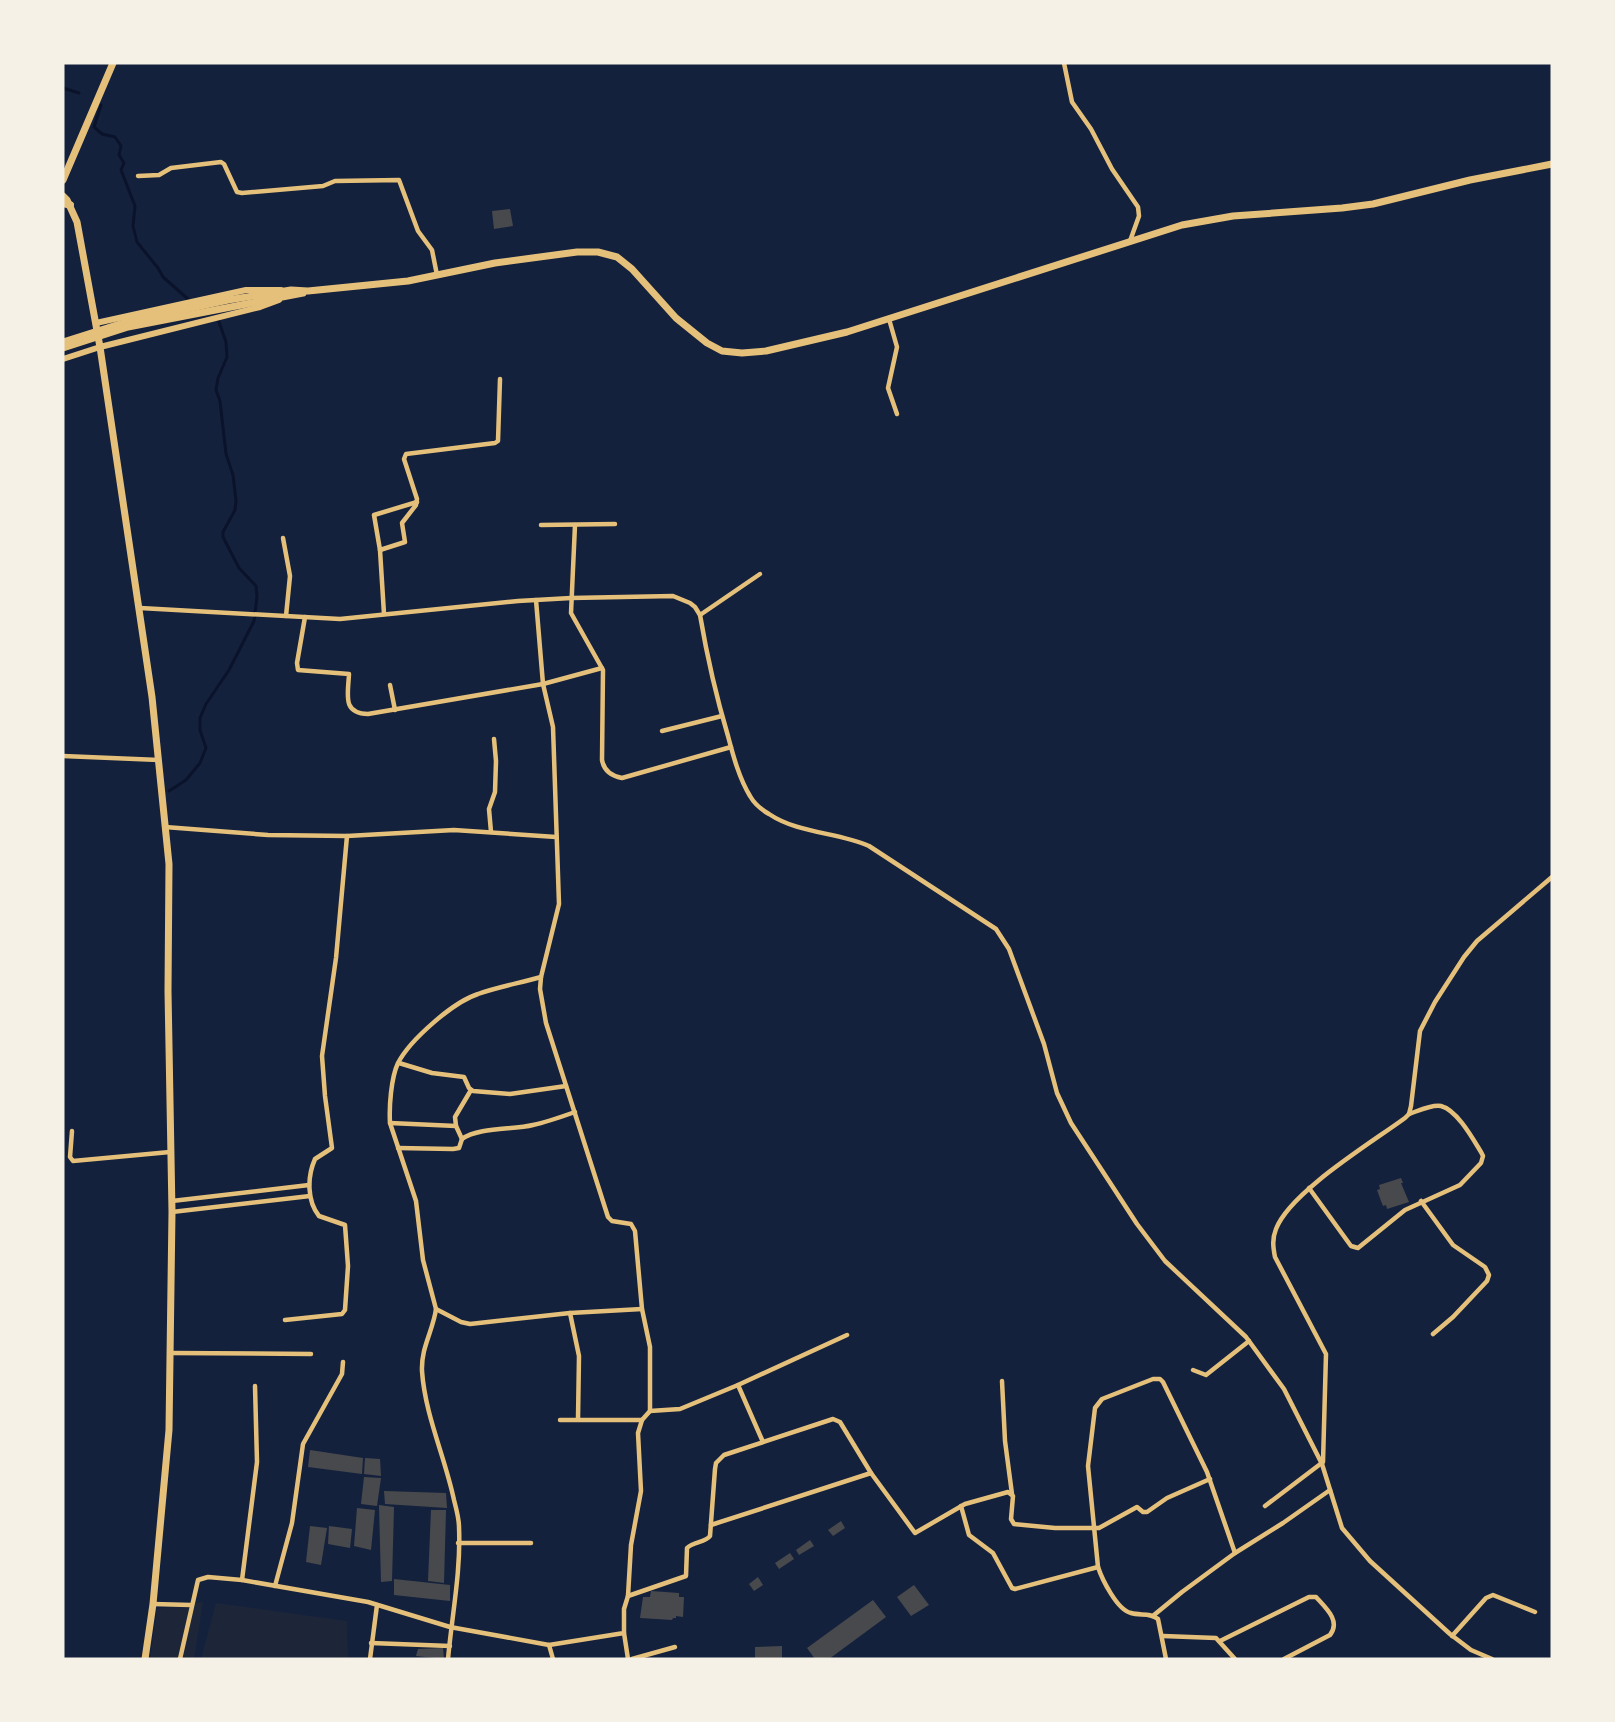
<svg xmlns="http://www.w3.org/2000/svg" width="1615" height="1722" font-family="Georgia,serif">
	<rect width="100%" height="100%" fill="#14213d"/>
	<!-- green -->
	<g fill="#1d2539">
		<polygon points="203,1602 194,1659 150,1659 157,1609"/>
		<polygon points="216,1603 347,1621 348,1659 201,1659"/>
	</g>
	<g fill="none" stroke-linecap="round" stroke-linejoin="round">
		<!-- stream -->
		<g stroke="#0b132b" stroke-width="3">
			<polyline points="63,88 79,93"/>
			<polyline points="101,105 94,127 102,134 115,137 121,146 119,155 124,163 121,170 135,206 133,226 137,242 158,268 163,277 188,299"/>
			<polyline points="169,791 186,780 200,763 206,748 200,730 200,718 206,704 229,670 254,621 257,597 256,586 239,568 223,537 223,532 235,510 236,501 233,475 226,454 220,401 216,390 218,378 227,357 226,342 218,319"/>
		</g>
	</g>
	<!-- building -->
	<g fill="#48494c">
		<polygon points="510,209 513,226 494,229 492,211"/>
		<polygon points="1401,1178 1403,1183 1401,1183 1409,1202 1387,1209 1386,1205 1383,1206 1381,1201 1377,1190 1380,1189 1379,1185"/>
		<polygon points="310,1450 363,1458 362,1474 308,1467"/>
		<polygon points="365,1458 380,1459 381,1476 364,1474"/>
		<polygon points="364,1477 381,1478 377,1506 361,1504"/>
		<polygon points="384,1491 446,1493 447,1508 385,1504"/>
		<polygon points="379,1505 394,1507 392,1581 381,1582"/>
		<polygon points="357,1508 375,1510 371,1550 354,1546"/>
		<polygon points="431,1510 446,1510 444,1583 428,1581"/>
		<polygon points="841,1521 845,1528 833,1536 828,1530"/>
		<polygon points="310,1526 327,1528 321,1565 306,1562"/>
		<polygon points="329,1526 352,1529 350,1548 328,1544"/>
		<polygon points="810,1540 814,1546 799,1555 796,1550"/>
		<polygon points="790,1553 794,1559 779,1569 775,1563"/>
		<polygon points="758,1577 763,1585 754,1591 749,1584"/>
		<polygon points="394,1579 450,1585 450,1601 394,1595"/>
		<polygon points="914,1585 929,1605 911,1616 897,1597"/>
		<polygon points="651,1591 679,1593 679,1597 684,1597 683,1617 676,1616 676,1618 673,1618 672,1620 640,1618 643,1597 650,1597"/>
		<polygon points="873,1600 886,1617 829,1659 815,1659 807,1648"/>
		<polygon points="782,1646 782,1659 755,1659 755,1647"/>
		<polygon points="443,1648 444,1659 416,1656 418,1649"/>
	</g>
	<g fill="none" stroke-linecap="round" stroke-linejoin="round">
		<!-- minor -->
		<g stroke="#e5c07b" stroke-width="4.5">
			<polyline points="1064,63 1072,102 1091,129 1112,169 1138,207 1139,216 1130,241"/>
			<polyline points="138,176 159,175 171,168 221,162 224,164 237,192 242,193 323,186 335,181 399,180 418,231 432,250 437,275"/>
			<polyline points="889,319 897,347 888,388 897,414"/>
			<polyline points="541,525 615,524"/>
			<path d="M575,525l-4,88 32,57 -1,90c2,11 9,16 20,18l109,-31"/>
			<polyline points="283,538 290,576 286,616"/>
			<polyline points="380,550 405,542 402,523 416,505 417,499 404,459 406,454 495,443 498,441 500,379"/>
			<path d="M140,608l200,11 178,-18 53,-3 102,-2 17,7 5,4 5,8c7,41 16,81 28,121 5,19 11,42 22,60 4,7 12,14 19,18 30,20 69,18 100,32l127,83 13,20 35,95 13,49 14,30 66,101 28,37 81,76 38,52 38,75 20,64 28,33 80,73 21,16 21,9"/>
			<polyline points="384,614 380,550 374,515 417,502"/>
			<polyline points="700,615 760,574"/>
			<path d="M305,617l-8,46 1,7 51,4c-1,21 -7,39 19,40l175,-30 59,-16"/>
			<polyline points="390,685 395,710"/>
			<polyline points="662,731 722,716"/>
			<polyline points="63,756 159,760"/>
			<polyline points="165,827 268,835 347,836 454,830 556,837"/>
			<polyline points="491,832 489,809 495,792 496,761 494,739"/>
			<path d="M541,977c-21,6 -43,10 -63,17 -25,8 -68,46 -80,69 -7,15 -9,44 -8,60l26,78 7,59 13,49 25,13 9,2 100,-11 72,-4"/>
			<polyline points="399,1063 432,1073 464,1077 469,1088 473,1091 510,1094 566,1086"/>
			<polyline points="390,1123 456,1126 462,1139 459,1148 453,1149 398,1148"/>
			<polyline points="456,1126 455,1117 471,1090"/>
			<polyline points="72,1131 70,1157 73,1161 170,1152"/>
			<path d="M462,1139c17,-12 51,-9 71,-14 14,-3 28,-8 42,-13"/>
			<path d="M1309,1188l42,58 7,2 47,-38 55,-25 21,-22 2,-7 -2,-4c-8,-13 -24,-42 -40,-46 -9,-2 -23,5 -32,8"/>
			<polyline points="172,1201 309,1185"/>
			<polyline points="1421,1201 1453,1245 1485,1267 1489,1275 1487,1281 1453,1317 1433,1334"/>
			<polyline points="172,1212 310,1196"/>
			<path d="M436,1309c-3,22 -15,38 -14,62 3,44 23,86 32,129 2,8 5,18 5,27 2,44 -7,88 -11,132"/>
			<polyline points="570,1313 579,1356 578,1419"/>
			<path d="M285,1320l57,-6 3,-4 3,-44 -3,-41 -26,-9c-12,-15 -12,-39 -4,-57l17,-11 -7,-52 -3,-40 14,-98 11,-122"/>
			<polyline points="170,1353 311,1354"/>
			<polyline points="1193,1370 1206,1375 1249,1341"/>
			<polyline points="1002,1381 1005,1441 1012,1494"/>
			<polyline points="738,1385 763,1442"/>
			<polyline points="650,1411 680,1409 738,1385 847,1335"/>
			<polyline points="560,1420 642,1420"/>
			<polyline points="961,1506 969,1535 993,1553 1012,1588 1015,1589 1098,1567"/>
			<path d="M1265,1506l58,-44 3,-108 -51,-97c-2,-10 -3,-18 1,-28 14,-37 95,-86 129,-111l4,-4 2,-8 9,-75 15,-29 29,-45 13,-16 75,-64"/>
			<polyline points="711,1525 871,1473"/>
			<polyline points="458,1543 531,1543"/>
			<polyline points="242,1580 257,1462 255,1386"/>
			<polyline points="275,1586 292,1523 303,1444 342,1374 343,1362"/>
			<path d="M628,1596l58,-20 1,-28c7,-7 18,-5 23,-12l5,-67 1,-6 8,-8 109,-36 7,3 31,51 44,60 50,-29 43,-12 5,4 -2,23 3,5 41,4h44l38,-21 6,5h4l20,-14 43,-19"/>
			<polyline points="153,1604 191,1605"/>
			<polyline points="1154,1615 1182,1592 1235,1553 1283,1523 1330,1490"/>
			<polyline points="624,1633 628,1659"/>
			<polyline points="1163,1636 1216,1638 1235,1659"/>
			<polyline points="1452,1636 1486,1598 1493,1595 1535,1612"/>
			<path d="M1220,1641l89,-44h7c10,11 25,24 14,38l-46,24"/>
			<polyline points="371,1643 450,1646"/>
			<polyline points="549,1645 553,1659"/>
			<polyline points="180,1659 198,1580 208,1577 242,1580 368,1602 450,1627 549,1645 624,1633 624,1609 628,1596 631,1545 641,1491 638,1433 642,1420 650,1411 650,1347 642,1309 635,1231 631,1224 612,1221 608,1217 546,1023 540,989 541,977 559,904 553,727 543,684 536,600"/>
			<polyline points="370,1659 377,1605"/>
			<polyline points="632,1659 675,1647"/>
			<path d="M1166,1659l-8,-40c-8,-7 -18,-3 -27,-6 -14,-3 -29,-34 -33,-46l-10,-101 7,-58 7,-9 51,-20h7l3,3 44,90 28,81"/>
		</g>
		<!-- tertiary -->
		<g stroke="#e5c07b" stroke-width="6">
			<polyline points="96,323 246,290 281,290"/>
			<polyline points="63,359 100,347 260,307 279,300"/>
		</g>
		<!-- secondary -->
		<g stroke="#e5c07b" stroke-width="7">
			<polyline points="63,180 113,63"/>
			<polyline points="63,196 67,200 77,222 100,347 152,697 169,864 168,991 172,1212 169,1430 153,1604 145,1659"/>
			<polyline points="63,342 123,323 228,300 291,290 308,291 408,281 495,263 577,252 598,252 617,257 632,269 676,318 707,343 722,351 742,353 766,351 847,332 1182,225 1233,216 1342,208 1373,204 1470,180 1552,164"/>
			<polyline points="63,348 128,327 303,293"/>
		</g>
		<!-- trunk -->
		<polyline stroke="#e5c07b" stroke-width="8" points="63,203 70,205"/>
	</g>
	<!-- border -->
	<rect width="1615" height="1722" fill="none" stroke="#f6f1e7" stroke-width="129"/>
</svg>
